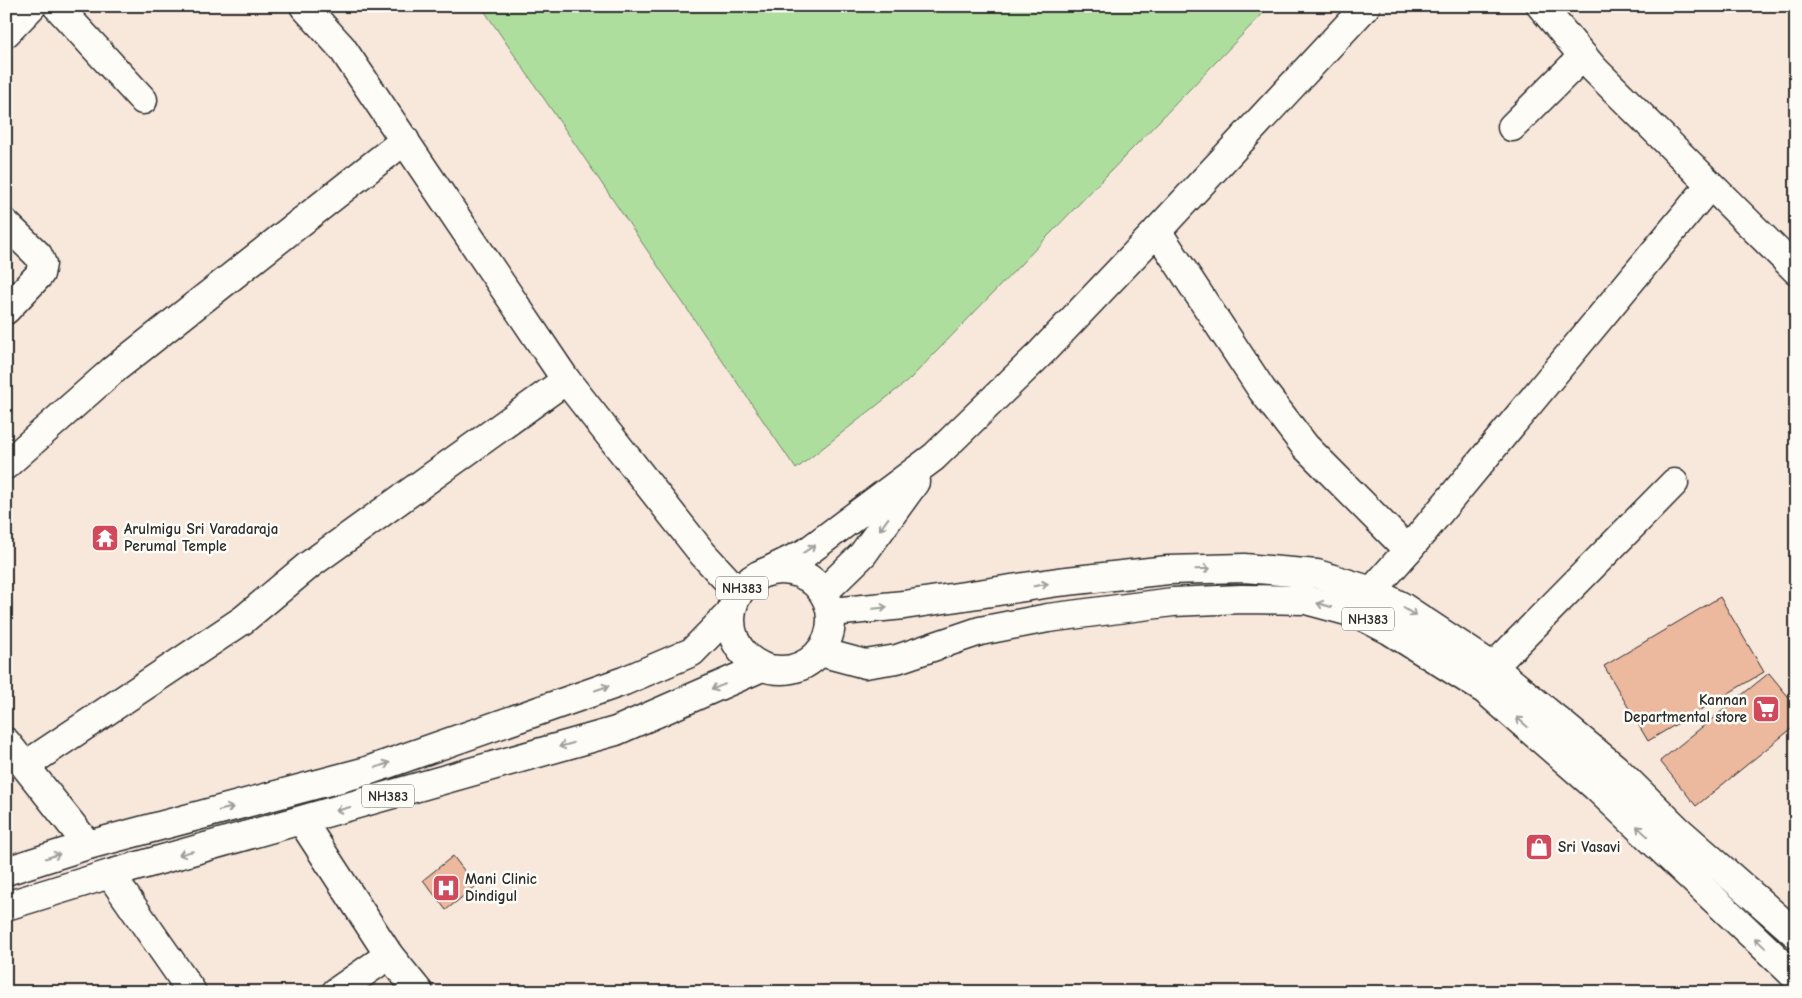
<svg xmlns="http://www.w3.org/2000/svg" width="1802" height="998" font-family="'Comic Neue',sans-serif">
	<rect width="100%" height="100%" fill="#f8e8dc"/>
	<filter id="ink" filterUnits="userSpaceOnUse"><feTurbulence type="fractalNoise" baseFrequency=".02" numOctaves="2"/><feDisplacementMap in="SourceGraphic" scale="10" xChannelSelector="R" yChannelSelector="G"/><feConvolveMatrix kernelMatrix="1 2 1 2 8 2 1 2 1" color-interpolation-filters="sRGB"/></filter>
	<g filter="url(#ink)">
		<!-- green -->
		<polygon fill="#aede9e" stroke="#6c8464" points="481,6 1270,6 909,380 796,469"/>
		<!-- building -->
		<g fill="#ecb89e" stroke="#2b2b2b">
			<polygon points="1720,597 1764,672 1648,741 1604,666"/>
			<polygon points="1769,673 1796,706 1796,725 1696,806 1660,761"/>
			<polygon points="453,856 476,886 446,910 423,880"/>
		</g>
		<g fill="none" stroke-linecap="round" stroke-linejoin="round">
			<!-- minor casing -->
			<g stroke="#2b2b2b" stroke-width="31">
				<g id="minor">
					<polyline points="57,6 143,100"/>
					<polyline points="304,6 342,48 566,380 703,554 738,592"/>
					<polyline points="1541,6 1594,69 1796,270"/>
					<polyline points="6,33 32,6"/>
					<polyline points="1512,127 1583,56"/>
					<polyline points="6,224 38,255 42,264 40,274 6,310"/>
					<polyline points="1157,231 1262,390 1305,446 1408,550"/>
					<polyline points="6,465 112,371 405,140"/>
					<polyline points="1372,591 1408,550 1710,185"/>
					<polyline points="1493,667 1674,483"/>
					<polyline points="6,742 88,845"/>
					<polyline points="26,765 243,620 309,565 566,380"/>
					<polyline points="302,821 389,955 419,992"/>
					<polyline points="110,874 192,992"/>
					<polyline points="336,992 389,955"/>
				</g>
			</g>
			<!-- major casing -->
			<g stroke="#2b2b2b" stroke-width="31">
				<g id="major">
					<polyline points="766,572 807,552 934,457 1042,352 1157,231 1366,6"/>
					<polyline points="824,592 863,554 915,482"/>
				</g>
			</g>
			<!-- highway casing -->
			<g stroke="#2b2b2b" stroke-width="31">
				<g id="highway">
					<circle cx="781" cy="620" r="50"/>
					<polyline points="832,612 904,605 1058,582 1168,570 1244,568 1317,574 1372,591 1401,606 1493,667 1615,768 1677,829 1796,934"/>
					<polyline points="820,652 865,664 897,659 980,631 1048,618 1173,602 1241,599 1306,600 1358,614 1389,630 1485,690 1596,787 1796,977"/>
					<polyline points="6,871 88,845 367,771 624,681 692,652 730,613"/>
					<polyline points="6,906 110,874 616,731 762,667"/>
				</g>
			</g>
			<!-- minor -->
			<use href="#minor" stroke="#fdfcf7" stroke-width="28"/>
			<!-- major -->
			<use href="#major" stroke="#fdfcf7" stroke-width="28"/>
			<!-- highway -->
			<use href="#highway" stroke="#fdfcf7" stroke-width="28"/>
		</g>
		<!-- one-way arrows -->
		<defs><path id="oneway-shaft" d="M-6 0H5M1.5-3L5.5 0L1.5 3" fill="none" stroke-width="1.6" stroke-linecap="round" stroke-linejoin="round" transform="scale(1.25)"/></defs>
		<g stroke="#9e9e9b">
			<use href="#oneway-shaft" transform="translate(884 524) rotate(126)"/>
			<use href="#oneway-shaft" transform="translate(809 549) rotate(-33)"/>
			<use href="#oneway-shaft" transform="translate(1203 569) rotate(-2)"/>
			<use href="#oneway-shaft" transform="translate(1041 585) rotate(-9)"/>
			<use href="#oneway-shaft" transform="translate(1324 605) rotate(-164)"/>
			<use href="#oneway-shaft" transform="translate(880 608) rotate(-5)"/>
			<use href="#oneway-shaft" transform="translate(1410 612) rotate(32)"/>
			<use href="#oneway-shaft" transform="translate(718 687) rotate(157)"/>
			<use href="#oneway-shaft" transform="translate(602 688) rotate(-19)"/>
			<use href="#oneway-shaft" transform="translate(1522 722) rotate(-139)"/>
			<use href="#oneway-shaft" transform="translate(566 745) rotate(164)"/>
			<use href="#oneway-shaft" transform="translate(383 765) rotate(-19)"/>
			<use href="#oneway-shaft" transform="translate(226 809) rotate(-14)"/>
			<use href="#oneway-shaft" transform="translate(343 809) rotate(164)"/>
			<use href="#oneway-shaft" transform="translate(1642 831) rotate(-137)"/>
			<use href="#oneway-shaft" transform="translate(186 853) rotate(165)"/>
			<use href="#oneway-shaft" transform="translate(53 856) rotate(-18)"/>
			<use href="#oneway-shaft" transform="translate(1760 943) rotate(-137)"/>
		</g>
	</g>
	<!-- icons -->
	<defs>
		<g id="temple-square" transform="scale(1.4375)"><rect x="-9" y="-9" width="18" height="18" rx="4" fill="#d1495b" stroke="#fdfcf7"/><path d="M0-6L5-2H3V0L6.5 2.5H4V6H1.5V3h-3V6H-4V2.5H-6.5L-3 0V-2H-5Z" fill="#fff"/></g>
		<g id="supermarket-square" transform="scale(1.4375)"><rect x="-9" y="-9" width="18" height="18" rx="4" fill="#d1495b" stroke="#fdfcf7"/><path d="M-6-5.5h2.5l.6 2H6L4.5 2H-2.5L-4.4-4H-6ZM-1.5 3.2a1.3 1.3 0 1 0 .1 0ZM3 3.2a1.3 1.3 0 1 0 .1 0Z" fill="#fff"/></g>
		<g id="shop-square" transform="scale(1.4375)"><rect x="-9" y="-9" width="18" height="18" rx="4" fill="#d1495b" stroke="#fdfcf7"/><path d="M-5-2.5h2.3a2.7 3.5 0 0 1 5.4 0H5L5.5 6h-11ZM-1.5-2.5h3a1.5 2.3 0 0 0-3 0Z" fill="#fff"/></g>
		<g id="hospital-square" transform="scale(1.4375)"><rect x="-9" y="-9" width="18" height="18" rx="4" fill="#d1495b" stroke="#fdfcf7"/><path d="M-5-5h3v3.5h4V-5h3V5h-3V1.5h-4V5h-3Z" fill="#fff"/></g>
	</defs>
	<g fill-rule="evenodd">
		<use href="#temple-square" x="105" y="538"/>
		<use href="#supermarket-square" x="1766" y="709"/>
		<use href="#shop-square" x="1539" y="847"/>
		<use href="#hospital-square" x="446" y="888"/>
	</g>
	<g text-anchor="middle" stroke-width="5" stroke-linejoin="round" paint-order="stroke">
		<!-- shield labels -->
		<g fill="#fdfcf7" stroke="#6a6a68" stroke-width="1">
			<rect x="716" y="576.5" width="52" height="23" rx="4"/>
			<rect x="1342" y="607.5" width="52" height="23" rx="4"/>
			<rect x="362" y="784.5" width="52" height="23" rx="4"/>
		</g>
		<g font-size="14" font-weight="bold" fill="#2b2b2b">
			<text x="742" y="593">NH383</text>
			<text x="1368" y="624">NH383</text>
			<text x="388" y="801">NH383</text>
		</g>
		<!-- poi labels -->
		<g font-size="15" font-weight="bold" fill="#2b2b2b" stroke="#fdfcf7" text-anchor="start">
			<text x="124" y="534">Arulmigu Sri Varadaraja<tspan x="124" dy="17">Perumal Temple</tspan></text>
			<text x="1747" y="705" text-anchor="end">Kannan<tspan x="1747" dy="17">Departmental store</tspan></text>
			<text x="1558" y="852">Sri Vasavi</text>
			<text x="465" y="884">Mani Clinic<tspan x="465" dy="17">Dindigul</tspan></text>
		</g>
	</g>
	<!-- margin -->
	<rect width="1802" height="998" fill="none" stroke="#fdfcf7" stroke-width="25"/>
	<rect x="12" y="12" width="1777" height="973" fill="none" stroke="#2b2b2b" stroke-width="2" filter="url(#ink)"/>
</svg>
